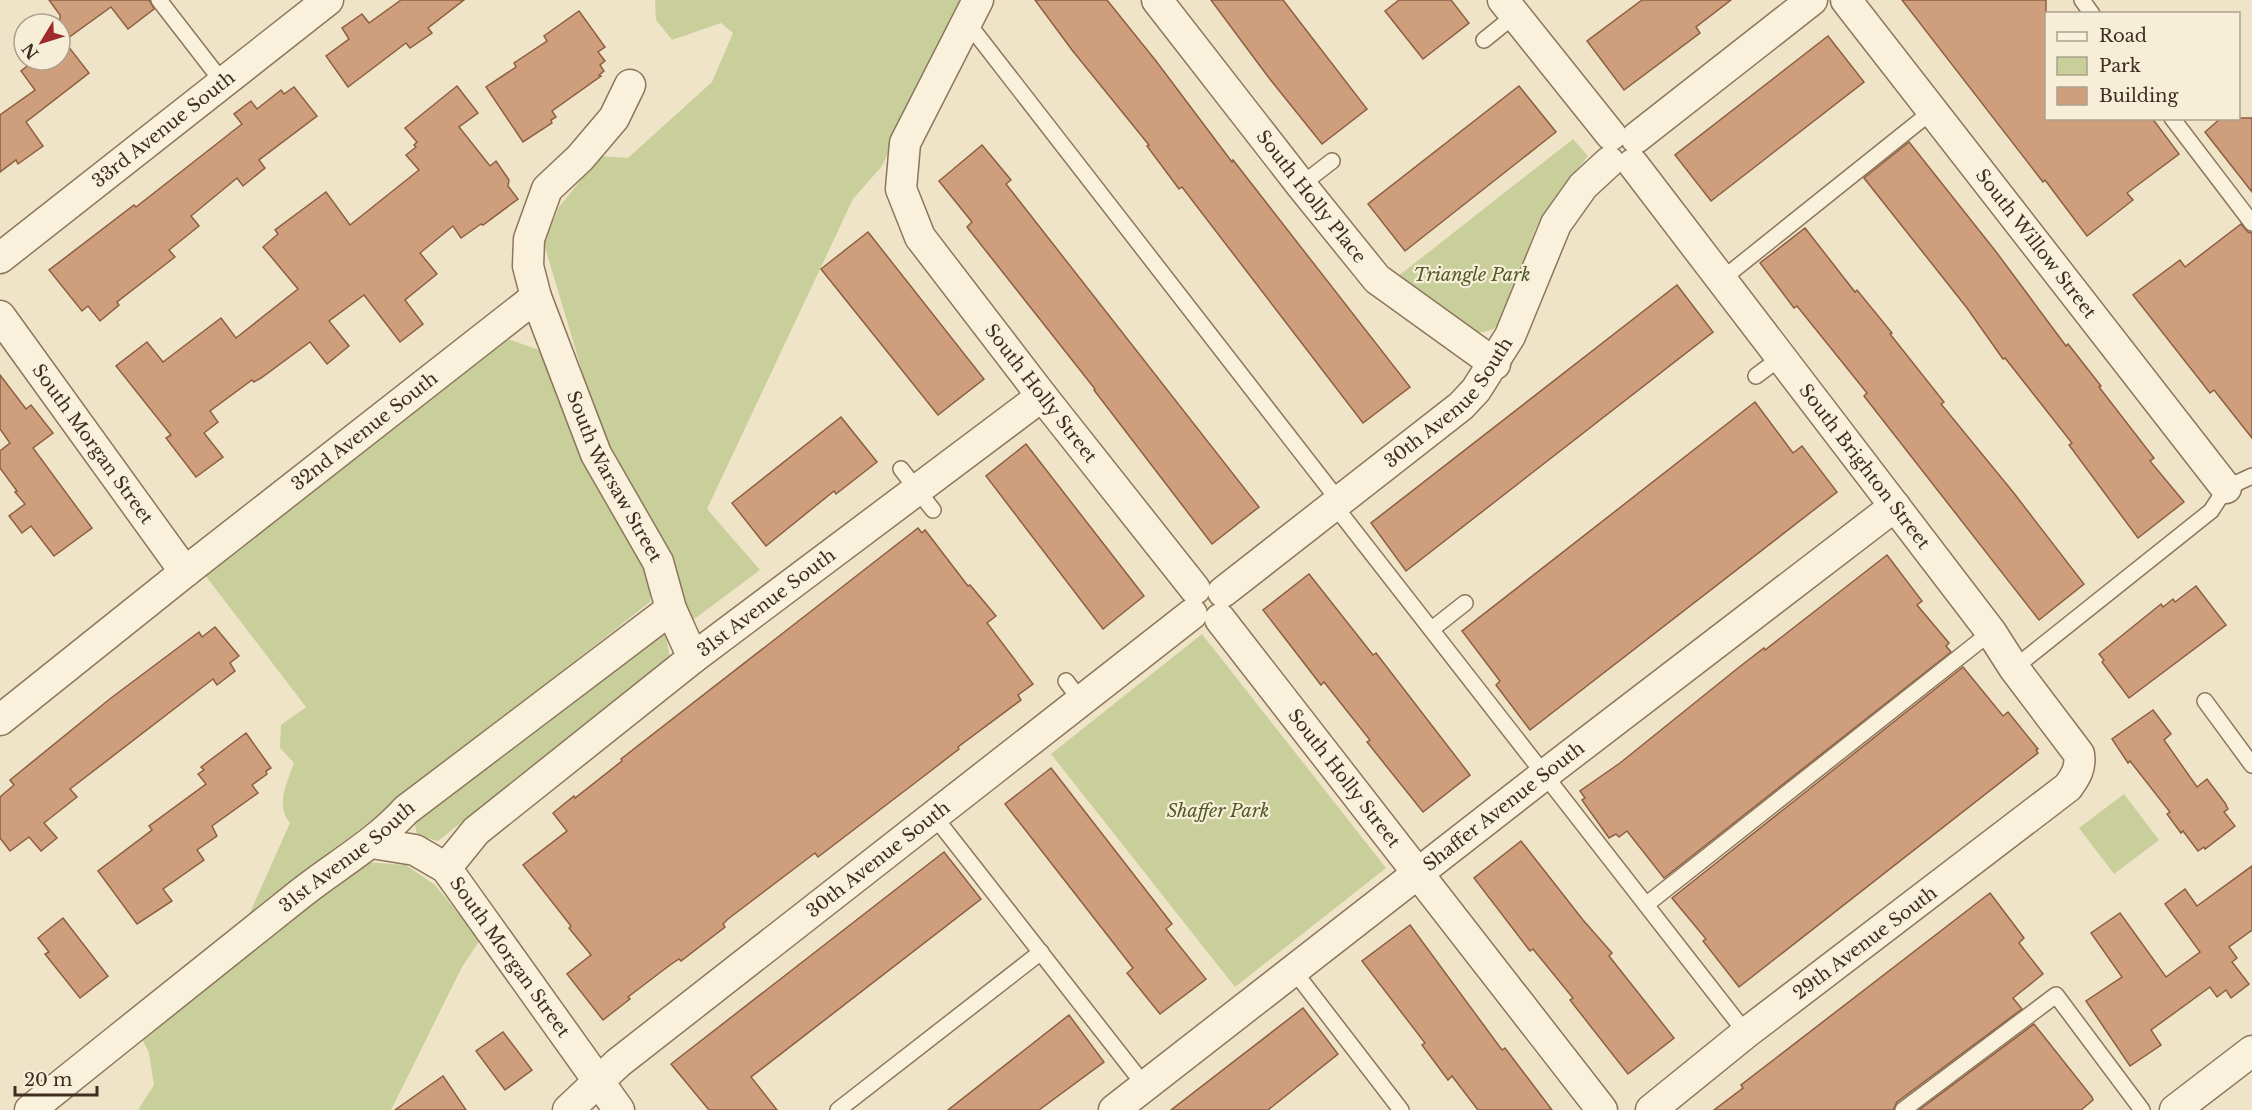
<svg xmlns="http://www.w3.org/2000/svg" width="2252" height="1110" font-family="'Libre Baskerville',serif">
	<rect width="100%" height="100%" fill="#f0e4c8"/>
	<!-- green -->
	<g fill="#c9cf9b">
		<polygon points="655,0 960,0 882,166 853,199 707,509 760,570 693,620 672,574 613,460 594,411 544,244 559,207 600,156 628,158 712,82 733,33 721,23 672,40 656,20"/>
		<path d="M1573,139l15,17c-17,21 -36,43 -49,66 -15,26 -22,88 -44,106 -5,3 -12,4 -18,5l-80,-56z"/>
		<path d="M508,339l37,13 105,228v22l-402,315 42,-94c-15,-19 -3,-40 4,-60l-14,-15 1,-23 25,-18 -101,-132z"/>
		<polygon points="664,627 670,657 438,841 417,835 414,820"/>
		<polygon points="1202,634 1386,868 1235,987 1051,754"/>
		<polygon points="2124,794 2159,840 2114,874 2079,828"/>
		<polygon points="365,862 406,865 435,885 480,940 462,967 391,1110 138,1110 154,1085 149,1053 141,1037"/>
	</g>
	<!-- building -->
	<g fill="#cf9f7d" stroke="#8d5f41" stroke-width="1.5">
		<polygon points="49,0 149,0 154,9 128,29 111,7 64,41 89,73 26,122 43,146 18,164 16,160 0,172 0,115 35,90 21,71 35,60 60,60 60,15"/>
		<polygon points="401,0 464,0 428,28 432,33 410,48 406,43 348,87 326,56 349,39 342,28 362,14 369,23"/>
		<polygon points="1035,0 1107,0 1156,61 1232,162 1233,160 1410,387 1363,423 1182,187 1179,189 1147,146 1149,145 1072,50"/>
		<polygon points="1211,0 1283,0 1367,109 1322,144 1269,78"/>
		<polygon points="1399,0 1451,0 1469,23 1423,59 1385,11"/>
		<polygon points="1642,0 1731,0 1696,27 1700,33 1624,90 1587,41"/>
		<polygon points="1902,0 2046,0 2046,118 2152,118 2179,154 2127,193 2133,200 2087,236 2045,180 2043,182"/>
		<polygon points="579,11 605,47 598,52 605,61 600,65 604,71 599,75 601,76 552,111 556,117 551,120 552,123 523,142 486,87 516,67 514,63 547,41 544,36"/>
		<polygon points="1828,36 1864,82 1711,201 1675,155"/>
		<polygon points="457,86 478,113 459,127 490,166 496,161 509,180 508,186 518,199 483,225 481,224 461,238 453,226 420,253 437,274 405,300 423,324 400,342 364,295 329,321 349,346 327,364 310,342 261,378 254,382 252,380 210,411 218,422 204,433 223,457 196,477 166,438 171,435 116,366 147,342 163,362 221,318 236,338 298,289 263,247 278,234 275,230 326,192 350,225 419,170 406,155 416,147 414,145 417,142 405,128"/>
		<polygon points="1519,86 1556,132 1405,251 1368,204"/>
		<polygon points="294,87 317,116 259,160 265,168 243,186 237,178 191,216 199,226 169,250 175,257 117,302 119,305 100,321 88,306 82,311 49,270 134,205 136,207 242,124 234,114 251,101 257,109 281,90 284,94"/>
		<polygon points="2221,118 2252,118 2252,192 2205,132"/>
		<polygon points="1909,142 1997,253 2066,346 2068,344 2101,386 2099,387 2154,458 2150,461 2184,502 2138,538 2069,445 2072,443 2005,358 2003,359 1967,308 1864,178"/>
		<polygon points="982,145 1011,180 1006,184 1259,507 1212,544 1094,390 1095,389 967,227 972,222 939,181"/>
		<polygon points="2241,224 2248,232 2252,233 2252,438 2214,390 2210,393 2133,295 2180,260 2185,267"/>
		<polygon points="1805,228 1855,292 1857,290 1892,333 1890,334 1944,402 1941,404 2013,492 2084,584 2039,620 1864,396 1867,393 1797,306 1794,308 1760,263"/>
		<polygon points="868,232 984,379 938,415 821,269"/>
		<polygon points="1677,285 1713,332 1406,571 1371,523"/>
		<polygon points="0,375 26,409 31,405 53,433 33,448 92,528 54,556 31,526 22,533 9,516 25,504 15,492 17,491 0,468 0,451 10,443 0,429"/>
		<polygon points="1755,402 1793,453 1802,446 1837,492 1530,730 1496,685 1500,681 1462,631"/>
		<polygon points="841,417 877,462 836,494 834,491 766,546 732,503"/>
		<polygon points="1026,444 1144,596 1103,629 986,476"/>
		<polygon points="918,528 922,533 925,530 968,586 970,585 996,616 987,623 1033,684 1018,695 1021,700 958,747 959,749 928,773 818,857 815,853 807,859 728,919 723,924 725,927 681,961 679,959 670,965 628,997 630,999 603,1020 567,974 591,955 569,928 571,926 523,865 567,831 553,813 574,796 575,798 622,761 621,759"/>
		<polygon points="1887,555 1922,601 1917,605 1949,643 1946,646 1951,652 1664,878 1627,831 1619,837 1616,834 1609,838 1582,800 1585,798 1580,791 1620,763 1738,668 1764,648 1765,650"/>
		<polygon points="1309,574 1373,655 1376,653 1470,775 1423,812 1367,742 1370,740 1324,682 1321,685 1263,610"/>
		<polygon points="2196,586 2226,625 2129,698 2102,662 2104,660 2099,654 2161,604 2163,607 2173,599 2175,602"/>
		<polygon points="215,627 239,656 230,663 235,671 217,685 213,679 70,789 77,797 44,823 57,838 41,851 29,837 10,851 0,838 0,797 14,785 10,780 111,698 199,632 202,637"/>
		<polygon points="1963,667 2003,716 2008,712 2038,749 2036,750 2038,753 1739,987 1703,941 1706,939 1672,898"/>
		<polygon points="2153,710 2171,734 2164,740 2197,787 2207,779 2225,803 2228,809 2224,812 2235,826 2205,849 2204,847 2198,851 2183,831 2181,833 2167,814 2170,812 2130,761 2128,763 2112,739"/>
		<polygon points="246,733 271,768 266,771 267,774 252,785 258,793 212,826 217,836 197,850 204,860 163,889 172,901 137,924 98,871 152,830 149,826 206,784 198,774 204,770 201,767"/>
		<polygon points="1051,768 1172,924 1166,929 1206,979 1160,1014 1127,973 1133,968 1005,804"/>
		<polygon points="1521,841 1583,920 1612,953 1609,956 1674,1038 1628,1074 1570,1000 1573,998 1533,949 1530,951 1474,878"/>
		<polygon points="944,852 981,899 751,1077 777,1110 709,1110 671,1064"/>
		<polygon points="2252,866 2252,930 2229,947 2237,958 2232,962 2249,984 2231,998 2226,990 2217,997 2210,987 2151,1030 2161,1045 2130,1066 2086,1001 2122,977 2091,933 2120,913 2166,977 2200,952 2165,904 2185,889 2197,906"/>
		<polygon points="1990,893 2024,938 2019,943 2043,974 2013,998 2022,1009 1897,1102 1893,1110 1714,1110 1743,1088 1741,1085"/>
		<polygon points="63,918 108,976 80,998 45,954 49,952 38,938"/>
		<polygon points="1410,925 1502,1050 1505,1048 1552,1110 1478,1110 1452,1076 1448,1080 1422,1045 1425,1043 1362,961"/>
		<polygon points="1303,1008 1338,1054 1268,1110 1171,1110"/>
		<polygon points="1069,1015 1104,1062 1039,1110 948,1110"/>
		<polygon points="2034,1024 2092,1097 2093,1100 2081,1110 1919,1110"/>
		<polygon points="503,1032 532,1070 505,1090 476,1051"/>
		<polygon points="443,1076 466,1110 395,1110"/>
	</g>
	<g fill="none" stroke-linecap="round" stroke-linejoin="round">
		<!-- lane casing -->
		<g stroke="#8d765c" stroke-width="18">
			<g id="lane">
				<polyline points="159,0 224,84"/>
				<polyline points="2082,0 2092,14"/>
				<polyline points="967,22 1339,501"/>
				<polyline points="1484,40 1515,15"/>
				<polyline points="2172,118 2252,223"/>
				<polyline points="1301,185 1332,161"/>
				<polyline points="1721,280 1931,112"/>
				<polyline points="1756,376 1780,358"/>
				<polyline points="901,469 933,510"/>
				<polyline points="1334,505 1746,1033"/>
				<polyline points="1432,629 1465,603"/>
				<polyline points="2014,668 2211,511 2226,488 2252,476"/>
				<polyline points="1066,681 1081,701"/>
				<polyline points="2205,701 2252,765"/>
				<polyline points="934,816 1145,1086"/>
				<polyline points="1647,904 1991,632"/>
				<polyline points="1294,971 1401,1110"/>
				<polyline points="838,1110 1041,952"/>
				<polyline points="1903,1110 2056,995 2142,1110"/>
			</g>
		</g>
		<!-- street casing -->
		<g stroke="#8d765c" stroke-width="33">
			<g id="street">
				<path id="s1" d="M978,0l-73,143 -4,46 19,48 122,159 153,193"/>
				<path id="s2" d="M1157,0l144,185 76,94 118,85"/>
				<polyline points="1503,0 1611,135"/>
				<path id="s3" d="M1846,0l380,488"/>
				<polyline points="1636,138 1812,0"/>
				<path id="s4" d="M1633,164l358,468 23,36 65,86c2,14 -3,22 -11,33l-322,246 -95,77"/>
				<path id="s5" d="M0,258l328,-258"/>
				<path id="s6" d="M536,297l60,157 62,108 13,47 22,49"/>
				<path id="s7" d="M0,316l185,256"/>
				<path id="s8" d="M1223,592l238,-186 15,-16 34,-54 46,-112 27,-38 26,-24"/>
				<path id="s9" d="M1220,619l382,491"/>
				<path id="s10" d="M0,720l185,-148 351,-275 -8,-31 1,-27 18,-50 33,-31 34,-40 16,-33"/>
				<path id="s11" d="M372,843l43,7 31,18 173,242"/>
				<path id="s12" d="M446,868l30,-37 217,-173 349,-262"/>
				<path id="s13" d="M30,1110c90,-72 179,-144 270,-216 35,-28 75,-50 106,-84l265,-201"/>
				<path id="s14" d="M568,1110l50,-47 574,-449"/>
				<path id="s15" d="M1114,1110l430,-335 351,-269"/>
				<polyline points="2175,1110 2252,1051"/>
			</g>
		</g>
		<!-- lane -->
		<use href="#lane" stroke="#faf1dc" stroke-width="15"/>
		<!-- street -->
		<use href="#street" stroke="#faf1dc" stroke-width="30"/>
	</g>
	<g text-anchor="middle" stroke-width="4.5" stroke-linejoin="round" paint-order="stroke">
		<!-- street labels -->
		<g font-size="18" fill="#3d2e20" stroke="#f7eed8">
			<text dy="6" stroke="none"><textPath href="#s5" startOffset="208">33rd Avenue South</textPath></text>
			<text dy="6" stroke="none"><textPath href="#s2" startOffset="250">South Holly Place</textPath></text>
			<text dy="6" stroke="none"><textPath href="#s3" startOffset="309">South Willow Street</textPath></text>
			<text dy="6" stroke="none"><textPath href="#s1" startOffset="456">South Holly Street</textPath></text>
			<text dy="6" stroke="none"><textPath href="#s8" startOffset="296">30th Avenue South</textPath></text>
			<text dy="6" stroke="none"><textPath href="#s10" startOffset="465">32nd Avenue South</textPath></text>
			<text dy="6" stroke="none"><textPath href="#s7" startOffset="158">South Morgan Street</textPath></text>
			<text dy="6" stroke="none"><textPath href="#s4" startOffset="381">South Brighton Street</textPath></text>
			<text dy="6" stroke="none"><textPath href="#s6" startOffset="196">South Warsaw Street</textPath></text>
			<text dy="6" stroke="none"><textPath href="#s12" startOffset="417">31st Avenue South</textPath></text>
			<text dy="6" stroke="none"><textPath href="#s9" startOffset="202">South Holly Street</textPath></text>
			<text dy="6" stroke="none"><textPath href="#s15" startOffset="494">Shaffer Avenue South</textPath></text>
			<text dy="6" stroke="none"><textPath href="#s13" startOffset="406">31st Avenue South</textPath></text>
			<text dy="6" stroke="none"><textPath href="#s14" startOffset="399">30th Avenue South</textPath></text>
			<text transform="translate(1865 943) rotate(-37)" y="6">29th Avenue South</text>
			<text dy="6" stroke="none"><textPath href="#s11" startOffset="189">South Morgan Street</textPath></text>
		</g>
		<!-- park labels -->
		<g font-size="18" font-style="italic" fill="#4d5a26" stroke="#f7eed8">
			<text x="1472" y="281">Triangle Park</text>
			<text x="1218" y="817">Shaffer Park</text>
		</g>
	</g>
	<!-- legend -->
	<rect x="2045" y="12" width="195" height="108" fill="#f7eed8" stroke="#ada18e" stroke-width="1.5"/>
	<rect x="2057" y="32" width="30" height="9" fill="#faf1dc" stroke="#ada18e" stroke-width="1.5"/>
	<text x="2099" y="42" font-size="18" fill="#3d2e20">Road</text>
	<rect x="2057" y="57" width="30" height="18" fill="#c9cf9b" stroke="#ada18e" stroke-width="1.5"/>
	<text x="2099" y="72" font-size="18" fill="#3d2e20">Park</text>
	<rect x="2057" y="87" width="30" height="18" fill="#cf9f7d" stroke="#ada18e" stroke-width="1.5"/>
	<text x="2099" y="102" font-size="18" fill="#3d2e20">Building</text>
	<!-- north arrow -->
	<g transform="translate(42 42) rotate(232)"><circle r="28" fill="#f7eed8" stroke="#ada18e" stroke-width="1.5"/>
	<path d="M0-4.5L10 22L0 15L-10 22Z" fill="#9e2a2b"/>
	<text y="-9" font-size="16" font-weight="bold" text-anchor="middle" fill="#3d2e20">N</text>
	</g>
	<!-- scale -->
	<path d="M15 1086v9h82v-9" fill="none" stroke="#3d2e20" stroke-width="3"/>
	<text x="24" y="1086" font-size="18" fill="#3d2e20" stroke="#f7eed8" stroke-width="4.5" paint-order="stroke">20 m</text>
</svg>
